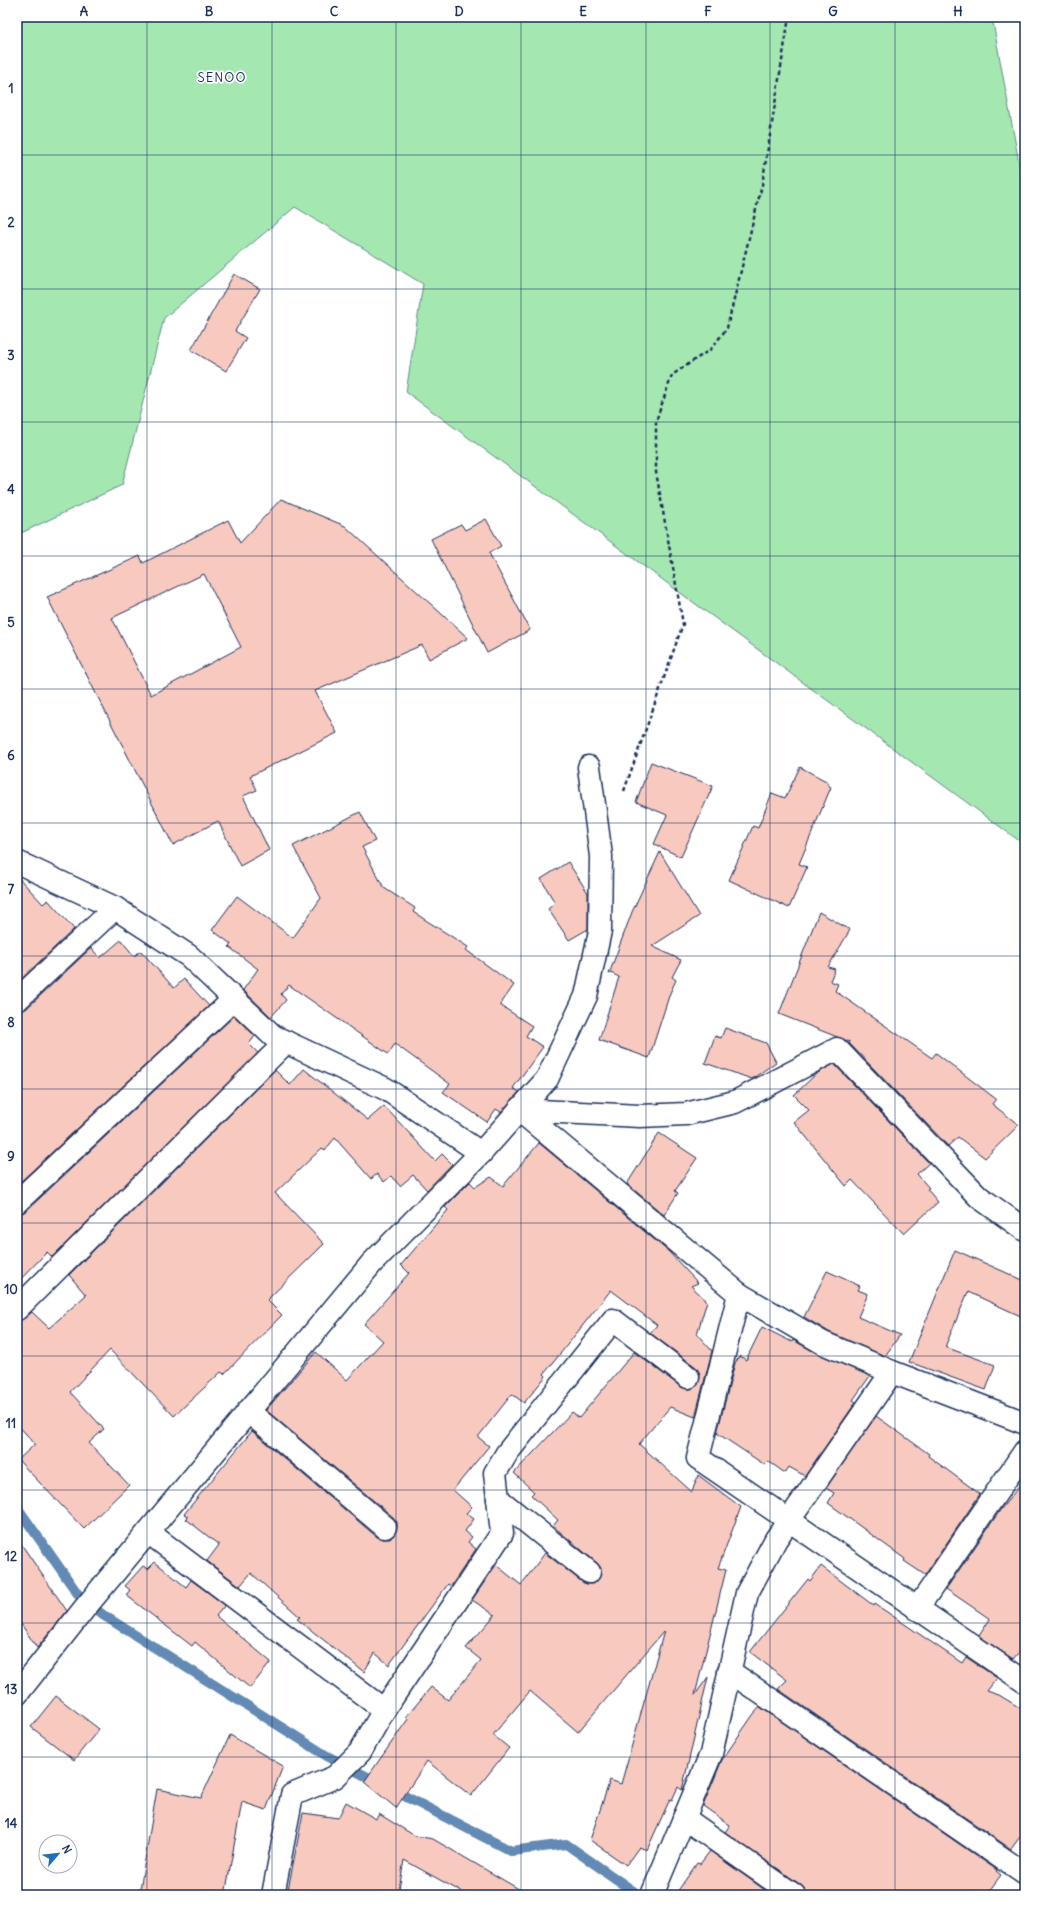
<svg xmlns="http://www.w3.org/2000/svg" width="1042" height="1912" font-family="Delius,sans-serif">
	<rect width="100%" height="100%" fill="#fff"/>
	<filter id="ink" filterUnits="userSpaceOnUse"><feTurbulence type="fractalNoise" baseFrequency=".025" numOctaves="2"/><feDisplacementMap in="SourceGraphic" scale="8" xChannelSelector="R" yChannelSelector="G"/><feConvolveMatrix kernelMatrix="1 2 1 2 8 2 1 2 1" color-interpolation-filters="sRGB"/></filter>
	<g filter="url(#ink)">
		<!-- green -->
		<polygon fill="#a5e7b1" stroke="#608b88" points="17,17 992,17 1025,195 1025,845 406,392 423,284 295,207 164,318 122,485 17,535"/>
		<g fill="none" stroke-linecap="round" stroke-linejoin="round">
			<!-- stream -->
			<g stroke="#628ab4" stroke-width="10">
				<polyline points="17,1507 80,1597 103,1615 327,1756 379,1783"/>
				<polyline points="393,1790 511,1851 566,1844 639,1895"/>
			</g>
		</g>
		<!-- building -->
		<g fill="#f8c9bf" stroke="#1b2f5e" fill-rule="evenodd">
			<polygon points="234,274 260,289 235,331 246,338 226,371 191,350"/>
			<path d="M281,499l64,27 123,112 -39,21 -7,-14 -107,46 22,42 -87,43 7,14 -14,6 26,54 -29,16 -22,-45 -45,24 -126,-248 93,-41 3,7 85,-43 12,23zM204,574l37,73 -90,48 -39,-77z"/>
			<polygon points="486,519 501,546 489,553 530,630 487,653 431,539 461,524 465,530"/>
			<polygon points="651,762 713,786 681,857 654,844 667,815 636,802"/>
			<polygon points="800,767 828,782 827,784 831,787 799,864 807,867 789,908 729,880 753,826 758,828 772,793 785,798"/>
			<polygon points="360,812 375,841 362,847 384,888 415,908 413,912 468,947 466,950 514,985 500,1005 532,1026 526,1036 543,1047 513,1088 519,1092 501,1112 496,1109 487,1122 443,1092 450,1084 395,1044 388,1054 289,985 281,994 286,1000 271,1017 243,990 258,969 229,947 231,944 212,930 237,896 293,938 321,898 293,846"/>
			<polygon points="660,852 699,916 652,946 681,960 672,977 676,980 670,993 649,1058 599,1040 619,977 611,973 609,974 632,912"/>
			<polygon points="568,862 588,893 588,929 569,940 548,909 555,903 541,879"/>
			<polygon points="17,876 43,904 48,900 74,929 17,983"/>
			<polygon points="819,912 850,930 828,967 835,969 830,981 838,984 835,991 932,1058 936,1053 996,1099 992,1104 1019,1125 985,1158 958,1137 948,1146 849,1043 850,1042 779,1014"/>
			<polygon points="121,940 134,956 141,951 174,988 184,979 209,1006 17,1185 17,1012 26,1009 91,948 100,958"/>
			<polygon points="234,1016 255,1036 249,1044 258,1053 52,1257 47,1252 17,1283 17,1214 26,1211"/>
			<polygon points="725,1028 766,1043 776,1062 752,1079 705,1063 715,1036 721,1038"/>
			<polygon points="834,1064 929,1163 917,1174 929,1188 927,1189 938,1202 904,1234 852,1180 846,1186 794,1122 809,1110 794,1095 816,1074"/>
			<polygon points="304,1069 368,1120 384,1106 435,1161 442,1154 452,1164 427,1190 413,1175 400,1186 391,1176 384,1182 377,1174 371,1179 335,1138 325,1150 322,1148 275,1193 324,1244 267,1300 282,1315 224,1374 221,1372 174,1416 110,1350 70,1392 104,1429 89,1443 129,1485 84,1529 18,1460 35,1444 17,1424 17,1321 25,1318 32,1312 49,1328 86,1295 69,1275 275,1070 290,1085"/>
			<polygon points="659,1133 697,1158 675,1191 678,1193 664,1215 627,1184"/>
			<polygon points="539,1143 669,1252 698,1283 691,1286 707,1301 697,1334 712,1351 695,1417 670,1407 639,1444 692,1492 698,1475 741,1507 718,1568 726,1570 695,1695 708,1677 682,1790 678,1787 672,1800 670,1799 647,1850 639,1847 626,1865 590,1840 610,1780 621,1784 664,1631 578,1732 530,1691 493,1735 509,1748 471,1796 427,1761 396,1808 364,1782 408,1719 406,1717 431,1687 448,1700 481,1660 466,1648 495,1615 472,1600 496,1565 521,1585 545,1553 582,1582 587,1584 593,1584 599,1579 601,1574 601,1568 597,1563 553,1526 558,1520 531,1495 534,1492 514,1473 572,1412 579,1418 634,1352 681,1387 687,1389 692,1389 698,1385 700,1378 699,1372 696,1367 650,1333 657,1325 611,1290 544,1374 546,1376 524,1403 512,1394 478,1437 489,1446 453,1490 472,1507 466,1513 474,1519 465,1531 472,1537 468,1542 476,1549 451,1586 448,1584 389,1665 375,1653 364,1672 297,1619 300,1617 251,1573 240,1586 207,1561 219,1545 186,1519 188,1517 184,1514 252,1431 377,1537 383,1539 390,1539 394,1535 397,1529 397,1522 393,1517 266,1410 316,1352 347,1380 383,1341 364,1324 409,1273 401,1265 448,1210 445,1207 470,1182 475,1187 491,1177 503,1186"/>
			<polygon points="955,1250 1025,1281 1025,1318 968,1292 945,1347 995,1365 986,1390 909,1362"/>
			<polygon points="827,1271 860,1286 858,1290 868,1294 858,1317 900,1335 885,1356 829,1332 804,1317"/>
			<polygon points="762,1327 792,1342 793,1340 818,1354 870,1376 853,1400 856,1402 805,1476 789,1467 785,1473 768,1461 765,1465 717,1433 735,1363 740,1356 746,1360"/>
			<polygon points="876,1416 929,1454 928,1456 980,1494 925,1575 904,1561 905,1559 828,1503 834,1493 826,1488"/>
			<polygon points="1025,1479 1025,1645 1013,1659 979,1636 990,1619 946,1589 1001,1509"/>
			<polygon points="17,1538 67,1611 37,1648 17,1618"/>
			<polygon points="155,1562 186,1587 191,1580 225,1605 216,1616 271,1662 250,1688 195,1642 192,1646 126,1595 130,1590 125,1586 143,1566 148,1569"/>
			<polygon points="821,1566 874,1606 875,1604 962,1663 966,1657 997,1678 987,1691 999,1695 1025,1711 1025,1830 1011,1849 778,1689 787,1680 750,1652 808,1579 810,1581"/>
			<polygon points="56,1696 99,1729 74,1760 31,1727"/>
			<polygon points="760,1707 997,1870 996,1871 1001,1875 986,1895 806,1895 805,1889 801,1885 725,1832 730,1825 703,1806 722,1760 753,1715"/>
			<polygon points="230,1735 283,1766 266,1810 242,1802 225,1895 139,1895 157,1789 201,1798"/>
			<polygon points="346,1802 376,1819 379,1814 415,1836 433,1839 529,1895 467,1895 404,1860 398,1895 287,1895 303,1813 338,1818"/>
			<polygon points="710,1851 772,1895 675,1895 697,1863 700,1864"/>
		</g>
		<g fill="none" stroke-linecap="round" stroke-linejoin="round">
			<!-- minor casing -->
			<g stroke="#1b2f5e" stroke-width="25">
				<g id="minor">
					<polyline points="17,862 115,908 189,956 273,1036 386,1089 481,1153"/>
					<polyline points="17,1000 115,908"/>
					<polyline points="519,1110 739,1294 823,1343 892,1372 1025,1423"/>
					<polyline points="519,1110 640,1116 686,1114 735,1102 837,1049 979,1197 1025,1230"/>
					<polyline points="17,1202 234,999"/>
					<polyline points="739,1294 698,1458 1025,1682"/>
					<polyline points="17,1309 286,1042"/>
					<polyline points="248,1411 385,1527"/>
					<polyline points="498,1499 589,1572"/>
					<polyline points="148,1532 384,1710"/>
					<polyline points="917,1609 1025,1451"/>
					<polyline points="729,1671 1025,1874"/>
					<polyline points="17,1694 84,1609 372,1263 481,1153 547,1079 586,996 600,931 601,856 589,767"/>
					<polyline points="684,1818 794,1895"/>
					<polyline points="273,1895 292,1795 335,1777 360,1752 384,1710 502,1533 495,1473 507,1453 613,1320 688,1377"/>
					<polyline points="652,1895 711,1754 747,1593 776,1539 892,1372"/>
				</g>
			</g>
			<!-- path -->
			<polyline stroke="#1b2f5e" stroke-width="2.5" stroke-dasharray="4 3" stroke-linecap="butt" points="624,791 683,624 656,472 656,421 672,375 711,349 727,328 762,185 789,17"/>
			<!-- minor -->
			<use href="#minor" stroke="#fff" stroke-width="22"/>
		</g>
	</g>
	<!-- grid -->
	<path fill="none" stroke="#1b2f5e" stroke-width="1" stroke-opacity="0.55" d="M147,17v1878M272,17v1878M396,17v1878M521,17v1878M646,17v1878M770,17v1878M895,17v1878M17,155h1008M17,289h1008M17,422h1008M17,556h1008M17,689h1008M17,823h1008M17,956h1008M17,1089h1008M17,1223h1008M17,1356h1008M17,1490h1008M17,1623h1008M17,1757h1008"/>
	<g text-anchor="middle" stroke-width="3.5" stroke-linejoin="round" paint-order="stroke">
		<!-- quarter labels -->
		<g font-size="13" letter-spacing="1" fill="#1b2f5e" stroke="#fff">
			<text x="222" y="82">SENOO</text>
		</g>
	</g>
	<!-- margin -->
	<rect width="1042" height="1912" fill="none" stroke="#fff" stroke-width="44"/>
	<!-- north arrow -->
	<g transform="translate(58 1854) rotate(62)"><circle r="19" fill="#ffffff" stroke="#a4acbf"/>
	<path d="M0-3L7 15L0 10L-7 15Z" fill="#1f6fb2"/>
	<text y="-6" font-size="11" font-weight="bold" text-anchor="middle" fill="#1b2f5e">N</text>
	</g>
	<rect x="22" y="22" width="998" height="1868" fill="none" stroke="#1b2f5e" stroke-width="1.5"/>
	<g font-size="13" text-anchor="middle" font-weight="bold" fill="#1b2f5e">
		<text x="84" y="16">A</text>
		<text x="209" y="16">B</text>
		<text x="334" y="16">C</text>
		<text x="459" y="16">D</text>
		<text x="583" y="16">E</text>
		<text x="708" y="16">F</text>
		<text x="833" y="16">G</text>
		<text x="958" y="16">H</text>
		<text x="11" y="93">1</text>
		<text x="11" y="227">2</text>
		<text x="11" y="360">3</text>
		<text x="11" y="494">4</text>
		<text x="11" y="627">5</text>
		<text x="11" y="760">6</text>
		<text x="11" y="894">7</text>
		<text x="11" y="1027">8</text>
		<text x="11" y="1161">9</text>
		<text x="11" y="1294">10</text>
		<text x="11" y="1428">11</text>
		<text x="11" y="1561">12</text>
		<text x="11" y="1694">13</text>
		<text x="11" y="1828">14</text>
	</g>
</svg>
